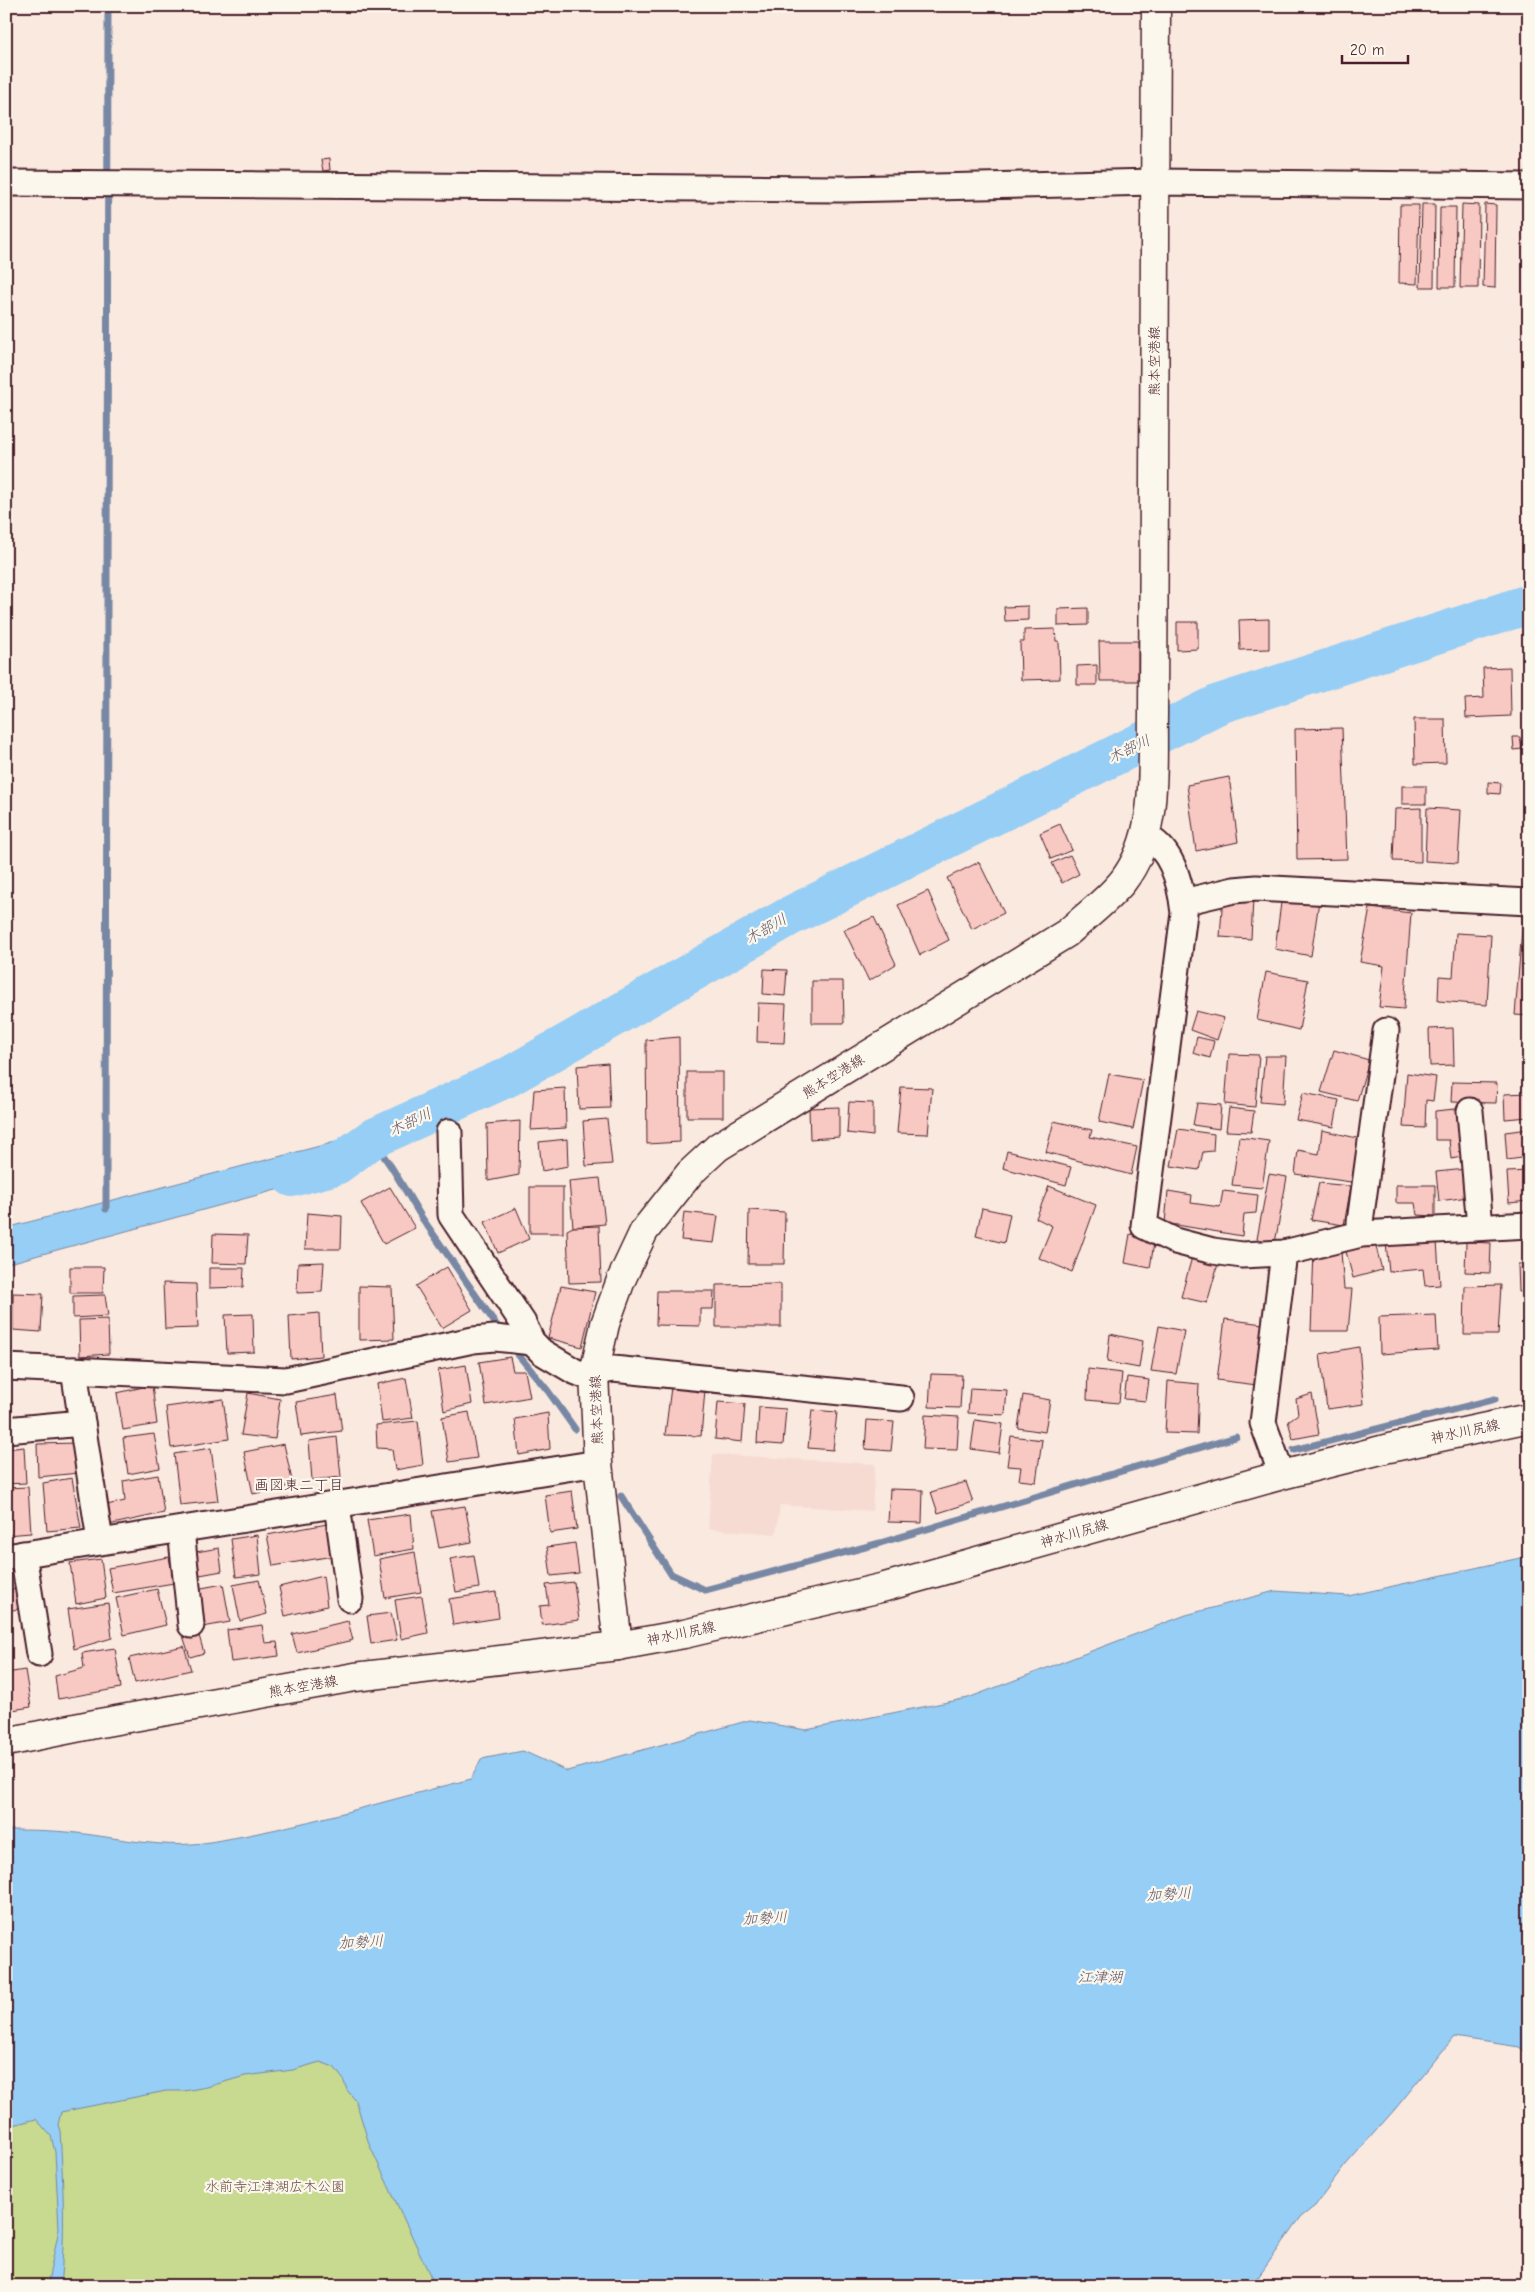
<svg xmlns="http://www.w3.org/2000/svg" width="1535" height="2292" font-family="'Comic Neue','Klee One',sans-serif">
	<rect width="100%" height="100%" fill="#fae9df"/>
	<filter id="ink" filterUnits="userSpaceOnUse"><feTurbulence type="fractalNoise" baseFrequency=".02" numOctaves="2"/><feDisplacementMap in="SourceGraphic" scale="10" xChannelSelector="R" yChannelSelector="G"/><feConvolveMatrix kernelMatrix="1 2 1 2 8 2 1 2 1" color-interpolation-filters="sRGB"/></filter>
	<g filter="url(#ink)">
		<!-- built -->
		<polygon fill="#f6dbd3" points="713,1454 875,1464 872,1511 780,1505 776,1534 708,1529"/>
		<!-- green -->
		<polygon fill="#c7da8f" stroke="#887c5d" points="326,2057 344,2068 453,2286 6,2286 6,2121"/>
		<!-- water -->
		<g fill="#96cef5" stroke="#7888a4">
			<polygon points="335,1142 349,1170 6,1264 6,1228"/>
			<path d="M1529,1556v499l-10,-8 -65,-10 -58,71 -52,59 -29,39 -14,11 -49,69h-817l-66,-142 -13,-43 -9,-11 -4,-11 -9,-12 -14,-5 -27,8 -48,6 -38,11 -23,4h-18l-105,21 -3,13 2,6c3,51 6,103 0,155h-13l12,-57 -4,-77 -4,-16 -15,-17 -30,8v-297c15,0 31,0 46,1 52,2 104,20 158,11 88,-14 174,-41 261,-63l10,-20 42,-8 44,20 183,-51 56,10 162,-32 218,-83 89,-24 73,5z"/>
		</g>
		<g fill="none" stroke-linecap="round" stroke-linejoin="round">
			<!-- stream -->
			<g stroke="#7888a4" stroke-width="7">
				<polyline points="372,1139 392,1168 422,1218 502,1333"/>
				<polyline points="106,1209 108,6"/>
				<polyline points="511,1346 548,1391 575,1429"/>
				<polyline points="1294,1450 1495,1399"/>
				<polyline points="621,1496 671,1574 705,1590 880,1543 1236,1437"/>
			</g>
			<!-- river -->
			<polyline stroke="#96cef5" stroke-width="40" points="292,1177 336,1165 372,1139 510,1076 792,915 1219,704 1529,604"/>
		</g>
		<!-- building -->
		<g fill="#f8c8c2" stroke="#4a1f2b">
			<polygon points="329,159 330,170 323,171 321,160"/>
			<polygon points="1422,204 1435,204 1434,287 1420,287"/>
			<polygon points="1462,204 1479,205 1478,288 1460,288"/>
			<polygon points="1485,204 1496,205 1495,288 1483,287"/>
			<polygon points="1400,205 1419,205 1417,284 1399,283"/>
			<polygon points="1440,207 1456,207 1455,287 1439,287"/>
			<polygon points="1028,606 1028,620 1005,621 1004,607"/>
			<polygon points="1088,608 1088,625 1058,626 1058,609"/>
			<polygon points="1269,619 1269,649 1240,650 1239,620"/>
			<polygon points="1177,622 1198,622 1198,649 1177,650"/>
			<polygon points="1055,629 1056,641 1059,641 1060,679 1021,680 1020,642 1024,642 1024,630"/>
			<polygon points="1099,641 1138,641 1138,681 1100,681"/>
			<polygon points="1097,665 1097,685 1077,685 1077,666"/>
			<polygon points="1510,667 1511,716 1466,718 1465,699 1484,698 1483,668"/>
			<polygon points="1414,719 1445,719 1446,763 1415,764"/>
			<polygon points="1342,728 1347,859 1297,860 1295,729"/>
			<polygon points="1513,737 1520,737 1522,749 1514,750"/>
			<polygon points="1229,777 1238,842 1196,851 1187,785"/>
			<polygon points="1488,782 1501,783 1500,794 1488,793"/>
			<rect x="1402" y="786" width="24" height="18"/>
			<polygon points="1421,808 1421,862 1393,861 1395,809"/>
			<polygon points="1427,808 1461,810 1458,863 1425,861"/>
			<polygon points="1060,824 1072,850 1051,859 1040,833"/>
			<polygon points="1070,855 1079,874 1062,883 1052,863"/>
			<polygon points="979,862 1004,913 972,929 947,878"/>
			<polygon points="928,891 949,940 920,955 898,905"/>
			<polygon points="1223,895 1253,899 1251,939 1220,937"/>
			<polygon points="1282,895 1319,901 1311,956 1275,949"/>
			<polygon points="1370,908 1411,913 1404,1009 1379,1007 1384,966 1360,962"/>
			<polygon points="874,917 896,964 869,981 844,930"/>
			<polygon points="1523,917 1529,918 1529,1016 1515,1015"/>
			<polygon points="1456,933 1491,935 1487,1005 1438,1001 1439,976 1453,977"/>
			<polygon points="764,969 787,970 785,996 763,994"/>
			<polygon points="1266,972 1308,980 1299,1030 1257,1020"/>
			<polygon points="812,981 843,981 844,1023 812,1023"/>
			<polygon points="758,1003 786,1004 784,1043 757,1042"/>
			<polygon points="1196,1011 1224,1018 1217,1040 1190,1030"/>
			<polygon points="1453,1028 1454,1065 1430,1066 1429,1029"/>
			<polygon points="679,1037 680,1142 647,1144 646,1040"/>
			<polygon points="1197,1037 1214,1041 1210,1058 1193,1053"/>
			<polygon points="1334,1050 1369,1060 1357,1101 1321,1092"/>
			<polygon points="1229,1054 1259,1055 1255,1107 1225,1104"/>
			<polygon points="1265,1056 1286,1056 1283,1104 1260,1102"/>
			<polygon points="608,1063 610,1108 579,1109 577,1066"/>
			<rect x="687" y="1072" width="36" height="45"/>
			<polygon points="1407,1073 1436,1077 1433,1101 1426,1100 1425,1128 1403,1127"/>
			<polygon points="1109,1074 1143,1080 1133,1129 1099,1122"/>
			<polygon points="1452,1082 1497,1083 1496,1103 1451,1102"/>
			<polygon points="901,1087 932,1088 928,1134 897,1133"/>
			<polygon points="565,1088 566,1128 531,1130 534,1090"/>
			<polygon points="1303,1093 1339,1100 1334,1127 1296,1120"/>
			<polygon points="1529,1093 1529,1117 1505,1119 1504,1094"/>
			<polygon points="849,1102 873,1103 873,1136 847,1133"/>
			<polygon points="1197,1103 1221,1105 1219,1129 1193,1125"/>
			<polygon points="839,1107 839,1137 810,1139 809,1108"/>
			<polygon points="1229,1108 1254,1111 1251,1132 1226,1131"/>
			<polygon points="1465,1108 1467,1156 1451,1159 1449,1140 1435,1140 1435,1111"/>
			<polygon points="607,1119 612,1164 586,1166 583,1121"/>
			<polygon points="520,1121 519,1175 488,1181 487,1124"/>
			<polygon points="1054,1121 1092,1130 1090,1137 1137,1147 1131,1175 1046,1152"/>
			<polygon points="1178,1129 1214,1134 1213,1151 1203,1152 1199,1170 1171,1166"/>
			<polygon points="1529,1129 1529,1157 1507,1160 1505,1132"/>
			<polygon points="1322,1130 1361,1139 1351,1182 1295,1174 1298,1150 1319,1154"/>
			<polygon points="1239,1137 1269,1141 1262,1188 1232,1185"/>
			<polygon points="567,1139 568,1166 542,1171 539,1142"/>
			<polygon points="1007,1151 1071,1167 1066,1185 1003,1168"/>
			<polygon points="1466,1169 1468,1197 1439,1201 1436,1172"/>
			<polygon points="1529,1171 1529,1201 1509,1203 1507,1172"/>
			<polygon points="1269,1174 1287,1177 1275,1243 1257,1239"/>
			<polygon points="600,1178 605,1224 573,1227 569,1181"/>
			<polygon points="1319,1183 1351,1186 1344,1225 1311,1220"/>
			<polygon points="1396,1185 1435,1185 1435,1216 1417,1215 1415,1203 1396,1203"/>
			<polygon points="1049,1186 1096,1205 1072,1272 1039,1258 1052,1226 1036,1218"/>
			<polygon points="390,1187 415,1228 384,1244 361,1203"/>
			<rect x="530" y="1187" width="33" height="46"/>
			<polygon points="1168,1191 1192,1195 1191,1203 1220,1207 1223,1191 1258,1195 1256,1213 1244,1214 1242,1236 1165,1223"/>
			<polygon points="516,1208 529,1239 498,1253 485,1222"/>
			<polygon points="982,1208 1010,1214 1004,1243 976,1236"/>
			<polygon points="749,1210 785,1212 784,1264 748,1264"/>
			<polygon points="684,1212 718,1216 714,1243 681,1240"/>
			<polygon points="307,1213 342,1216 341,1249 305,1249"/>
			<polygon points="599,1226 601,1282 569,1283 567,1230 573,1227"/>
			<polygon points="213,1234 248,1235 246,1264 212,1263"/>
			<polygon points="1130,1234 1155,1237 1150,1268 1125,1263"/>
			<polygon points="1437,1241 1440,1285 1425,1286 1423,1269 1389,1272 1386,1243"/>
			<polygon points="1466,1242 1491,1243 1490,1273 1465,1272"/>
			<polygon points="1375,1243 1382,1270 1353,1278 1344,1244"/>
			<polygon points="1314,1251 1341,1252 1344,1289 1352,1289 1348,1331 1311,1331"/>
			<polygon points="1192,1257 1218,1264 1207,1303 1181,1297"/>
			<polygon points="324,1262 322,1292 297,1293 298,1263"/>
			<polygon points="1518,1264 1529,1264 1529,1292 1519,1292"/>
			<polygon points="70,1267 104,1267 103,1293 70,1293"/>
			<polygon points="447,1267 472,1310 442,1328 416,1286"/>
			<polygon points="209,1268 244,1268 243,1287 209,1288"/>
			<polygon points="163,1283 196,1284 198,1328 165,1329"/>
			<polygon points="781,1284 781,1327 716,1327 716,1285"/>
			<polygon points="1501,1285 1498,1335 1464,1335 1465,1286"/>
			<polygon points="359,1286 392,1287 394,1339 359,1340"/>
			<polygon points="561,1286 595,1292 582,1347 548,1338"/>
			<polygon points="657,1291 714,1291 713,1309 700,1309 700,1326 656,1325"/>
			<polygon points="13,1293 43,1294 41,1332 13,1330"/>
			<polygon points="105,1295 108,1316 73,1318 73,1296"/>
			<polygon points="1526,1297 1529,1297 1529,1333 1524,1333"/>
			<polygon points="319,1313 321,1356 291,1359 289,1316"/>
			<polygon points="253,1314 254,1352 227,1353 225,1315"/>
			<polygon points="1436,1315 1438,1350 1380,1354 1379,1317"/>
			<polygon points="108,1319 109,1354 80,1356 79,1320"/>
			<polygon points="1225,1319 1263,1324 1257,1385 1217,1380"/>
			<polygon points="1159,1326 1184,1331 1176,1374 1151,1371"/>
			<polygon points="1110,1334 1143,1341 1139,1368 1107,1362"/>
			<polygon points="1359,1347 1364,1404 1327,1409 1320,1354"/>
			<polygon points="510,1357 513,1371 525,1371 530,1397 486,1405 479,1362"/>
			<polygon points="466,1365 472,1404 444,1411 438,1370"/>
			<polygon points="1088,1369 1122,1373 1119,1403 1087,1400"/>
			<polygon points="931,1374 962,1375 960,1408 929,1407"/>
			<polygon points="1127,1377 1149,1380 1146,1401 1124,1399"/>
			<polygon points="406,1378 413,1418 382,1422 377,1384"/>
			<polygon points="1168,1381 1199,1384 1197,1434 1165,1433"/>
			<polygon points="152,1385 157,1424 123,1430 117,1393"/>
			<polygon points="671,1387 705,1390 701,1436 665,1435"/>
			<polygon points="970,1388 1007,1390 1005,1415 968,1413"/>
			<polygon points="248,1393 280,1399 275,1439 241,1435"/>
			<polygon points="1312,1394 1319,1434 1293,1439 1288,1421 1298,1414 1296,1399"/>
			<polygon points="337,1395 342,1431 301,1436 296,1402"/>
			<polygon points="1023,1395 1050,1400 1045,1432 1018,1428"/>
			<polygon points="223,1399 229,1439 171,1448 166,1407"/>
			<polygon points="718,1402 745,1404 742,1442 715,1439"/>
			<polygon points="759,1407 786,1409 783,1445 757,1443"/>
			<polygon points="812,1410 837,1412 833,1450 808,1448"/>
			<polygon points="469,1412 477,1458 449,1462 442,1417"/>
			<polygon points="548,1413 550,1449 519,1455 515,1419"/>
			<polygon points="925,1415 959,1417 957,1450 923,1449"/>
			<polygon points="867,1420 894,1422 891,1451 865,1449"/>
			<polygon points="975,1420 1003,1424 999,1453 971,1449"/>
			<polygon points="418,1421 423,1465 395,1470 392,1449 377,1448 376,1425"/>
			<polygon points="154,1434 160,1468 128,1474 123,1438"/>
			<polygon points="1011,1436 1042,1440 1036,1482 1019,1480 1021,1467 1007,1466"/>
			<polygon points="337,1437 341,1477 312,1480 309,1441"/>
			<polygon points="77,1443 79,1473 38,1477 37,1444"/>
			<polygon points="284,1444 293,1485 253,1494 244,1452"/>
			<polygon points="24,1447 26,1483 6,1484 6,1449"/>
			<polygon points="211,1448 218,1501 180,1505 174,1454"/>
			<polygon points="158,1475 164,1513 108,1525 102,1506 125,1501 123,1481"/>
			<polygon points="72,1478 81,1528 47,1531 43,1483"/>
			<polygon points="966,1482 973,1502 938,1513 931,1492"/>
			<polygon points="28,1487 31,1533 6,1535 6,1488"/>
			<polygon points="890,1489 923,1490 922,1523 888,1522"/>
			<polygon points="572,1491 577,1529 550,1533 545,1495"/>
			<polygon points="465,1506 472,1542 439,1548 432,1511"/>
			<polygon points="411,1514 414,1549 373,1556 367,1520"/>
			<polygon points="327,1524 333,1556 273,1566 267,1535"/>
			<polygon points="257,1535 261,1574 236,1577 231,1539"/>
			<polygon points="575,1543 579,1573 551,1576 547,1547"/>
			<polygon points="219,1548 222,1571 200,1575 196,1552"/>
			<polygon points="415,1552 421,1592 385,1598 379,1559"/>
			<polygon points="474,1555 479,1588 456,1592 450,1559"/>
			<polygon points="169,1557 174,1583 113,1593 108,1568"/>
			<polygon points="101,1559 106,1598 76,1604 70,1563"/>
			<polygon points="323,1576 327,1606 285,1616 279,1587"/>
			<polygon points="259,1580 267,1614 240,1621 233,1585"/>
			<polygon points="574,1582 579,1620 542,1625 540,1606 549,1605 546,1585"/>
			<polygon points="223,1584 230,1622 203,1627 196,1589"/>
			<polygon points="16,1589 19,1609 6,1611 6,1591"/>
			<polygon points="157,1589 166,1625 124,1635 116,1598"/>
			<polygon points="496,1592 499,1618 453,1625 449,1599"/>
			<polygon points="422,1596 428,1633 401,1639 395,1600"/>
			<polygon points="108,1603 112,1638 74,1649 68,1609"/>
			<polygon points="391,1613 397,1640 371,1644 367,1616"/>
			<polygon points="348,1621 353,1640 297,1653 292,1634"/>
			<polygon points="262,1625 265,1643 277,1642 279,1656 231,1662 227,1630"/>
			<polygon points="198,1632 204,1653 190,1657 183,1636"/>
			<polygon points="184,1646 191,1670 135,1683 129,1658"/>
			<polygon points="115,1648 121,1688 58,1699 55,1676 84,1668 82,1653"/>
			<polygon points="25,1670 31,1707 6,1711 6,1673"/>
		</g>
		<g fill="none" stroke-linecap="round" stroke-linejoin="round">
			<!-- minor casing -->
			<g stroke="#4a1f2b" stroke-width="29">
				<g id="minor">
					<polyline points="6,183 843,189 1155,182 1529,186"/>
					<path d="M1146,837c27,12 35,49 38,76l-40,313 31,15 38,10 29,4 42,-2 77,-19 168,-9"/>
					<polyline points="1183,902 1234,890 1256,888 1529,902"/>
					<polyline points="1470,1111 1480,1227"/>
					<polyline points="449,1132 451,1215 523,1323 532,1342 542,1352 574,1371 584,1375 613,1369 901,1398"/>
					<polyline points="1361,1234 1360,1222 1386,1031"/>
					<polyline points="6,1367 286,1380 473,1340 495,1338 532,1342"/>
					<polyline points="74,1370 100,1541"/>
					<polyline points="6,1430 82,1423"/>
					<polyline points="1282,1475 1263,1423 1284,1253"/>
					<polyline points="337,1505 350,1599"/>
					<polyline points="181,1530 191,1625"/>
					<polyline points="23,1554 39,1654"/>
					<polyline points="6,1557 598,1463"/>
				</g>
			</g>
			<!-- major casing -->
			<g stroke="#4a1f2b" stroke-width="31">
				<g id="major">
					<path d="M618,1646l-20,-183 -4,-90 11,-49 16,-44 23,-49 46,-58 28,-26 349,-214c19,-17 40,-32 56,-52 36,-47 29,-110 30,-166l3,-709"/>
					<polyline points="6,1742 100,1723 355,1677 618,1646 684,1634 885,1587 1282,1475 1389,1448 1529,1418"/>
				</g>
			</g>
			<!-- minor -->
			<use href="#minor" stroke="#fbf7ec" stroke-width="25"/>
			<!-- major -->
			<use href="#major" stroke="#fbf7ec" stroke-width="28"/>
		</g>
	</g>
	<g text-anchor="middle" stroke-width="4.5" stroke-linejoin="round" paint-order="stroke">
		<!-- street labels -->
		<g font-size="14" fill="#4a1f2b" stroke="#fbf7ec">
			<text transform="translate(1154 361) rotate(-90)" y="5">熊本空港線</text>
			<text transform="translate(833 1076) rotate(-32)" y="5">熊本空港線</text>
			<text transform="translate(596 1410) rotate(-92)" y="5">熊本空港線</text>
			<text transform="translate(1465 1431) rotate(-12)" y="5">神水川尻線</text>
			<text transform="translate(1074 1533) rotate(-16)" y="5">神水川尻線</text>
			<text transform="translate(681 1633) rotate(-12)" y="5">神水川尻線</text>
			<text transform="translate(303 1686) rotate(-10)" y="5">熊本空港線</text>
		</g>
		<!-- park labels -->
		<g font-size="14" fill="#694e44" stroke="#fbf7ec">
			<text x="275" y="2191">水前寺江津湖広木公園</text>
		</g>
		<!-- water labels -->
		<g font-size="15" font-style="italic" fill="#615468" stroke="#fbf7ec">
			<text transform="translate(1129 749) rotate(-26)" y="5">木部川</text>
			<text transform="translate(766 929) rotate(-30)" y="5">木部川</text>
			<text transform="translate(410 1122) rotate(-25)" y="5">木部川</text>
			<text transform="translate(1169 1894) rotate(-3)" y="5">加勢川</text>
			<text transform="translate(765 1918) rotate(-3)" y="5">加勢川</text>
			<text transform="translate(361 1942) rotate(-3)" y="5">加勢川</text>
			<text x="1100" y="1982">江津湖</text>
		</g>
		<!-- neighbourhood labels -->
		<g font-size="15" fill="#4a1f2b" stroke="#fbf7ec">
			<text x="299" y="1490">画図東二丁目</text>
		</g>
	</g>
	<!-- margin -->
	<rect width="1535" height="2292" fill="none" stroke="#fbf7ec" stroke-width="25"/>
	<rect x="12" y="12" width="1510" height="2267" fill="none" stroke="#4a1f2b" stroke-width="2" filter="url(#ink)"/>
	<!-- scale -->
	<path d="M1342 55v8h66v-8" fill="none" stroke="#4a1f2b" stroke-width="2.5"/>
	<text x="1350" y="55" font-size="15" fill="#4a1f2b" stroke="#fbf7ec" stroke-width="4" paint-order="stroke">20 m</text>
</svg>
